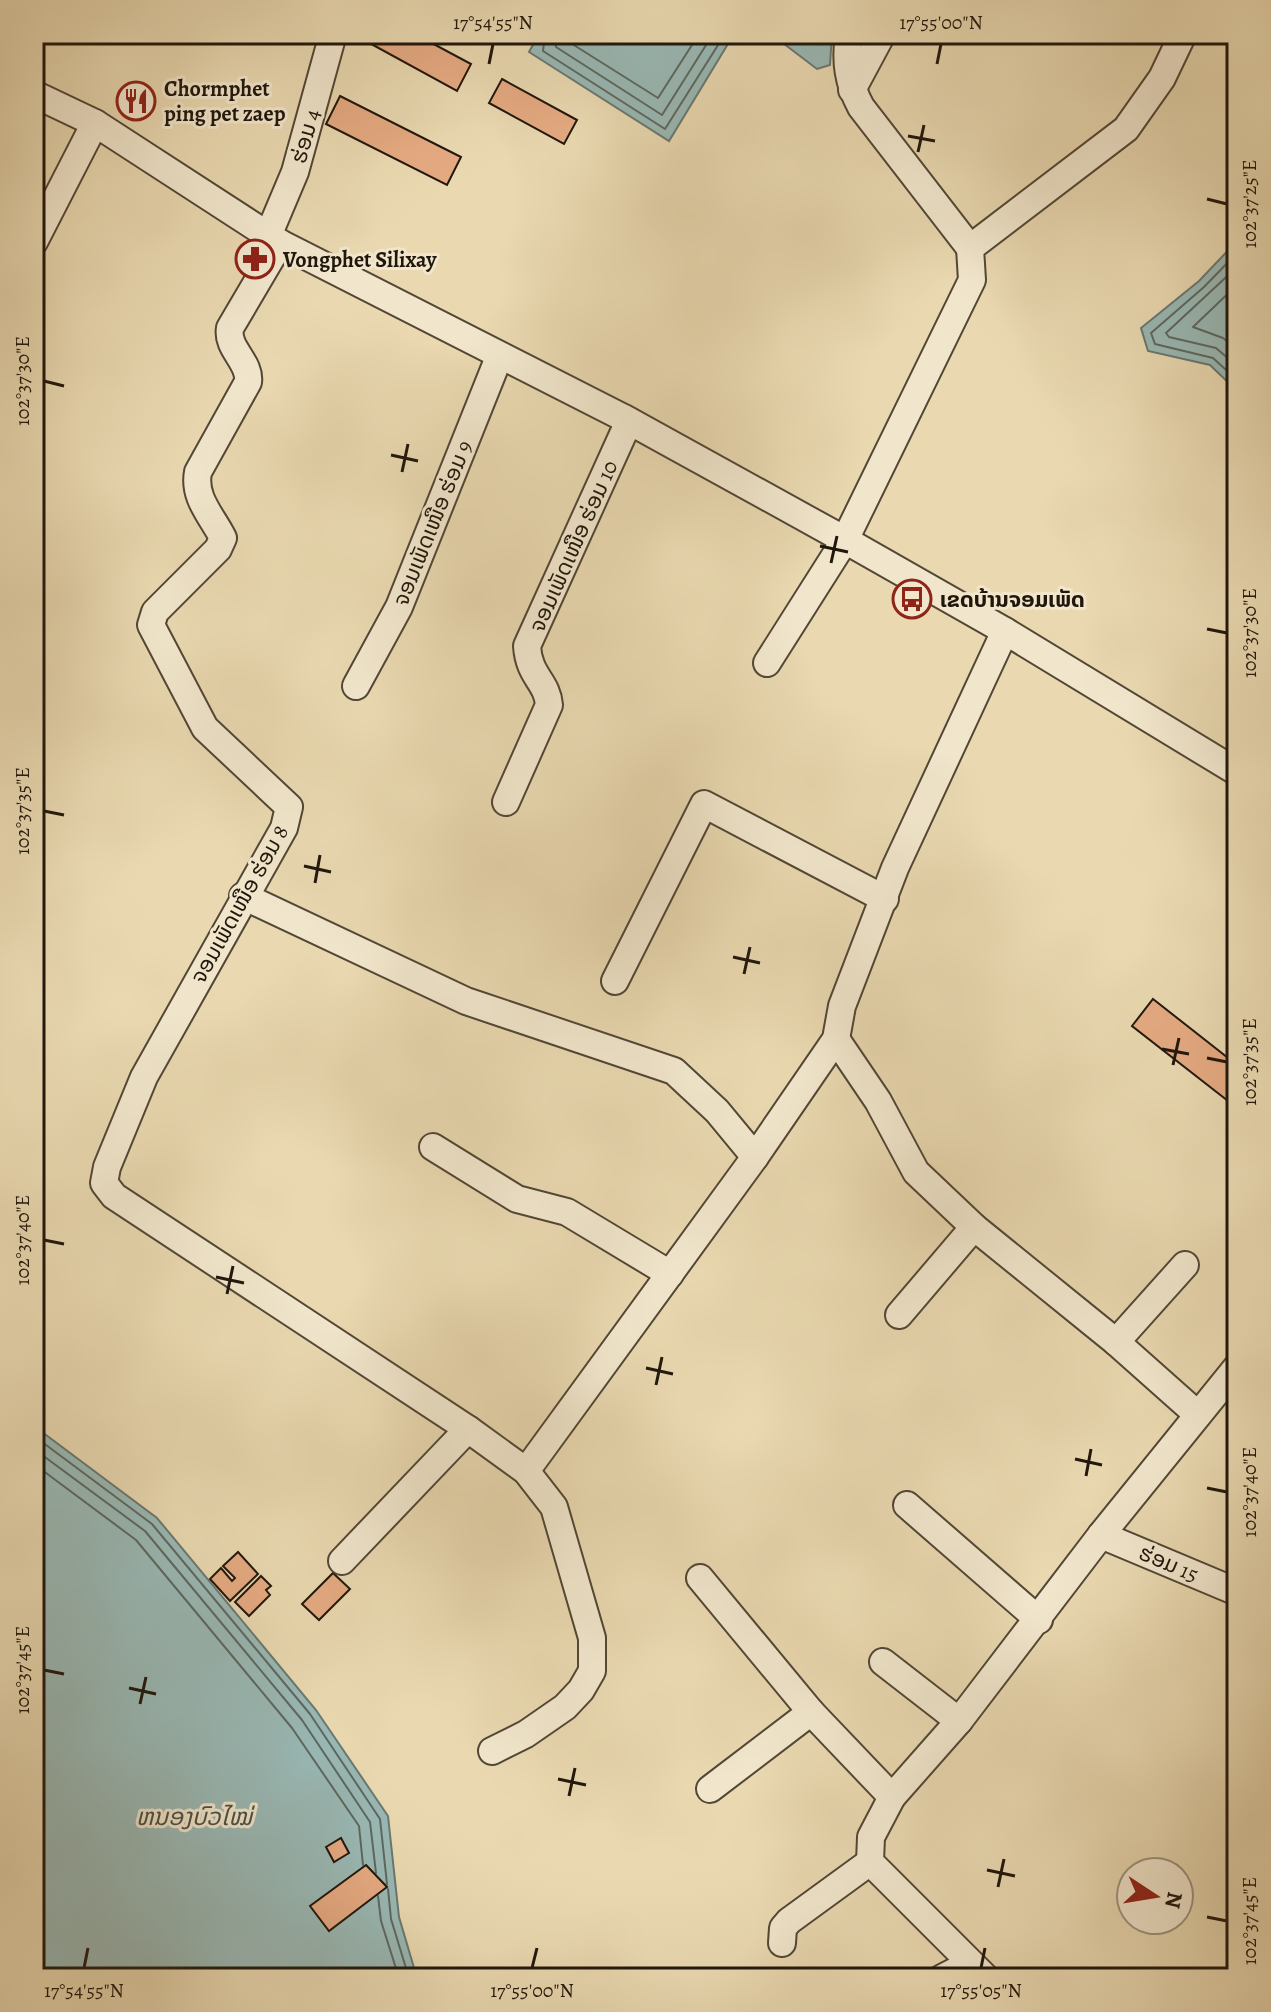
<svg xmlns="http://www.w3.org/2000/svg" width="1271" height="2012" font-family="Alegreya,'Noto Sans Lao',serif">
	<rect width="100%" height="100%" fill="#e9d8b0"/>
	<filter id="stains"><feTurbulence type="fractalNoise" baseFrequency=".0025" numOctaves="4"/><feColorMatrix values="0 0 0 0 .2 0 0 0 0 .09 0 0 0 0 .02 0 0 0 .5 -.17"/></filter>
	<radialGradient id="worn" r=".72"><stop offset=".6" stop-color="#630" stop-opacity="0"/><stop offset="1" stop-color="#630" stop-opacity=".3"/></radialGradient>
	<!-- water -->
	<g fill="#99b8b4" stroke="#697871" stroke-width="2">
		<polygon points="539,34 734,34 669,141 529,52"/>
		<polygon points="771,34 832,34 830,65 817,69"/>
		<polygon points="1237,241 1237,391 1210,365 1148,351 1141,328 1199,281"/>
		<polygon points="34,1426 157,1518 316,1710 388,1816 399,1917 417,1978 34,1978"/>
	</g>
	<g fill="none" stroke-linecap="round" stroke-linejoin="round">
		<!-- shore -->
		<g stroke="#5c6860" stroke-width="2">
			<polyline points="545,34 543,51 665,129 725,34"/>
			<polyline points="555,34 556,47 662,115 713,34"/>
			<polyline points="567,34 569,42 658,98 699,34"/>
			<polyline points="1237,253 1204,287 1151,333 1155,344 1213,358 1237,380"/>
			<polyline points="1237,267 1166,333 1169,337 1216,348 1237,366"/>
			<polyline points="1237,285 1193,327 1223,338 1237,349"/>
			<polyline points="34,1436 152,1524 310,1714 380,1819 387,1884"/>
			<polyline points="34,1449 145,1531 302,1720 370,1822 376,1873"/>
			<polyline points="34,1464 136,1540 292,1728 359,1826 363,1865"/>
			<polyline points="388,1889 391,1919 409,1978"/>
			<polyline points="378,1896 381,1921 399,1978"/>
		</g>
	</g>
	<!-- building -->
	<g fill="#e5aa82" stroke="#20170c" stroke-width="2">
		<polygon points="353,34 415,34 471,64 457,91"/>
		<polygon points="502,79 577,120 564,144 489,103"/>
		<polygon points="340,96 461,157 447,185 326,124"/>
		<polygon points="1153,999 1237,1065 1237,1108 1132,1026"/>
		<polygon points="238,1552 258,1574 230,1601 210,1579 221,1568 232,1581 235,1578 223,1566"/>
		<polygon points="333,1573 350,1589 319,1620 302,1604"/>
		<polygon points="261,1576 271,1586 266,1590 270,1595 249,1616 235,1602"/>
		<polygon points="341,1838 349,1853 334,1862 326,1847"/>
		<polygon points="366,1865 387,1887 329,1931 310,1906"/>
	</g>
	<g fill="none" stroke-linecap="round" stroke-linejoin="round">
		<!-- minor casing -->
		<g stroke="#524735" stroke-width="30">
			<g id="minor">
				<path d="M849,34c-4,27 -1,49 12,73l109,141"/>
				<polyline points="852,90 882,34"/>
				<polyline points="34,94 95,123 280,243 622,417 845,540 1005,631 1237,772"/>
				<polyline points="268,236 295,172 333,34"/>
				<polyline points="34,242 95,123"/>
				<path d="M280,243l-50,85c-4,21 21,34 18,54l-50,90c-5,26 14,44 25,66l-5,11 -63,63 -4,13 54,103 84,79 -5,21 -140,249 -37,90 -3,16 10,13 354,233"/>
				<polyline points="767,663 845,540 972,280 970,248 1126,129 1162,78 1183,34"/>
				<polyline points="356,686 399,607 499,357"/>
				<path d="M506,802l43,-97c-2,-24 -20,-28 -22,-59l102,-225"/>
				<polyline points="243,896 466,1001 674,1071 717,1111 755,1157"/>
				<polyline points="615,981 704,804 885,899"/>
				<polyline points="836,1039 878,1101 916,1172 974,1227"/>
				<polyline points="433,1147 517,1199 567,1212 670,1274"/>
				<polyline points="899,1315 974,1227 1116,1342 1197,1414"/>
				<polyline points="1116,1342 1185,1265"/>
				<polyline points="526,1471 755,1157 836,1039 842,1006 895,868 1005,631"/>
				<polyline points="907,1505 1039,1620"/>
				<polyline points="1101,1535 1237,1592"/>
				<polyline points="342,1561 468,1429 526,1471 554,1507 592,1638 592,1671 581,1690 565,1707 526,1734 492,1751"/>
				<polyline points="700,1578 811,1712 892,1797"/>
				<polyline points="883,1662 959,1721"/>
				<polyline points="710,1789 811,1712"/>
				<polyline points="782,1943 783,1928 789,1921 870,1862"/>
				<polyline points="942,1978 969,1964"/>
				<polyline points="986,1978 870,1862 871,1837 892,1797 959,1721 1101,1535 1237,1367"/>
			</g>
		</g>
		<!-- minor -->
		<use href="#minor" stroke="#f1e6cc" stroke-width="26"/>
	</g>
	<!-- ticks -->
	<path fill="none" stroke="#20170c" stroke-width="3" d="M489,64l4,-20M937,64l4,-20M908,136l27,5M918,152l6,-27M1207,199l20,5M44,381l20,5M391,455l27,6M402,472l6,-28M820,546l28,6M831,563l6,-27M1207,629l20,4M44,811l20,4M304,866l27,6M315,883l5,-28M733,957l27,6M744,974l6,-27M1162,1049l27,5M1207,1058l20,4M1173,1065l6,-27M44,1240l20,4M216,1277l28,6M227,1294l6,-28M646,1368l27,6M656,1385l6,-28M1075,1459l27,6M1086,1476l5,-27M1207,1488l20,4M44,1670l20,4M129,1688l27,6M140,1704l6,-27M558,1779l28,6M569,1796l6,-28M987,1870l28,6M998,1887l6,-28M1207,1917l20,4M84,1968l4,-20M532,1968l5,-20M981,1968l4,-20"/>
	<!-- icons -->
	<defs>
		<g id="restaurant-ring" transform="scale(2)"><circle r="9.5" fill="#f1e6cc" stroke="#8f2418" stroke-width="1.5"/><path d="M-5-6h1v4h1v-4h1v4h1v-4h1v5L-1.5 .5V6h-2V.5L-5-1ZM5-6V6H3V1.5H1.5Q1.5-4 5-6Z" fill="#8f2418"/></g>
		<g id="pharmacy-ring" transform="scale(2)"><circle r="9.5" fill="#f1e6cc" stroke="#8f2418" stroke-width="1.5"/><path d="M-2-6h4v4h4v4h-4v4h-4v-4h-4v-4h4Z" fill="#8f2418"/></g>
		<g id="bus-ring" transform="scale(2)"><circle r="9.5" fill="#f1e6cc" stroke="#8f2418" stroke-width="1.5"/><path d="M-5-6H5V4H4V6H2V4H-2V6H-4V4H-5ZM-3.5-4V0h7V-4ZM-3.5 1.2v1.5H-2V1.2ZM2 1.2v1.5H3.5V1.2Z" fill="#8f2418"/></g>
	</defs>
	<g fill-rule="evenodd">
		<use href="#restaurant-ring" x="136" y="101"/>
		<use href="#pharmacy-ring" x="255" y="259"/>
		<use href="#bus-ring" x="912" y="599"/>
	</g>
	<g text-anchor="middle" stroke-width="6" stroke-linejoin="round" paint-order="stroke">
		<!-- poi labels -->
		<g font-size="22" font-weight="bold" fill="#20170c" stroke="#f1e6cc" text-anchor="start">
			<text x="164" y="96">Chormphet<tspan x="164" dy="25">ping pet zaep</tspan></text>
			<text x="283" y="267">Vongphet Silixay</text>
			<text x="940" y="607">ເຂດບ້ານຈອມເພັດ</text>
		</g>
		<!-- street labels -->
		<g font-size="22" fill="#20170c" stroke="#f1e6cc">
			<text transform="translate(305 136) rotate(-74)" y="8">ຮ່ອມ 4</text>
			<text transform="translate(432 523) rotate(-68)" y="8">ຈອມເພັດເໜືອ ຮ່ອມ 9</text>
			<text transform="translate(573 546) rotate(-66)" y="8">ຈອມເພັດເໜືອ ຮ່ອມ 10</text>
			<text transform="translate(239 904) rotate(-61)" y="8">ຈອມເພັດເໜືອ ຮ່ອມ 8</text>
			<text transform="translate(1169 1563) rotate(23)" y="8">ຮ່ອມ 15</text>
		</g>
		<!-- water labels -->
		<g font-size="24" font-style="italic" fill="#4a4f47" stroke="#f1e6cc">
			<text x="194" y="1825">ຫນອງບົວໄໝ່</text>
		</g>
	</g>
	<!-- margin -->
	<rect width="1271" height="2012" fill="none" stroke="#e9d8b0" stroke-width="88"/>
	<!-- north arrow -->
	<g transform="translate(1155 1896) rotate(102)"><circle r="38" fill="#f1e6cc" stroke="#9d937f" stroke-width="2"/>
	<path d="M0-6L14 30L0 20L-14 30Z" fill="#8f2418"/>
	<text y="-12" font-size="22" font-weight="bold" text-anchor="middle" fill="#20170c">N</text>
	</g>
	<rect x="44" y="44" width="1183" height="1924" fill="none" stroke="#20170c" stroke-width="3"/>
	<g font-size="20" text-anchor="middle" fill="#20170c">
		<text x="493" y="29">17°54'55"N</text>
		<text x="941" y="29">17°55'00"N</text>
		<text transform="translate(1249 204) rotate(-90)" y="7">102°37'25"E</text>
		<text transform="translate(22 381) rotate(-90)" y="7">102°37'30"E</text>
		<text transform="translate(1249 633) rotate(-90)" y="7">102°37'30"E</text>
		<text transform="translate(22 811) rotate(-90)" y="7">102°37'35"E</text>
		<text transform="translate(1249 1062) rotate(-90)" y="7">102°37'35"E</text>
		<text transform="translate(22 1240) rotate(-90)" y="7">102°37'40"E</text>
		<text transform="translate(1249 1492) rotate(-90)" y="7">102°37'40"E</text>
		<text transform="translate(22 1670) rotate(-90)" y="7">102°37'45"E</text>
		<text transform="translate(1249 1921) rotate(-90)" y="7">102°37'45"E</text>
		<text x="84" y="1997">17°54'55"N</text>
		<text x="532" y="1997">17°55'00"N</text>
		<text x="981" y="1997">17°55'05"N</text>
	</g>
	<rect width="100%" height="100%" filter="url(#stains)"/>
	<rect width="100%" height="100%" fill="url(#worn)"/>
</svg>
